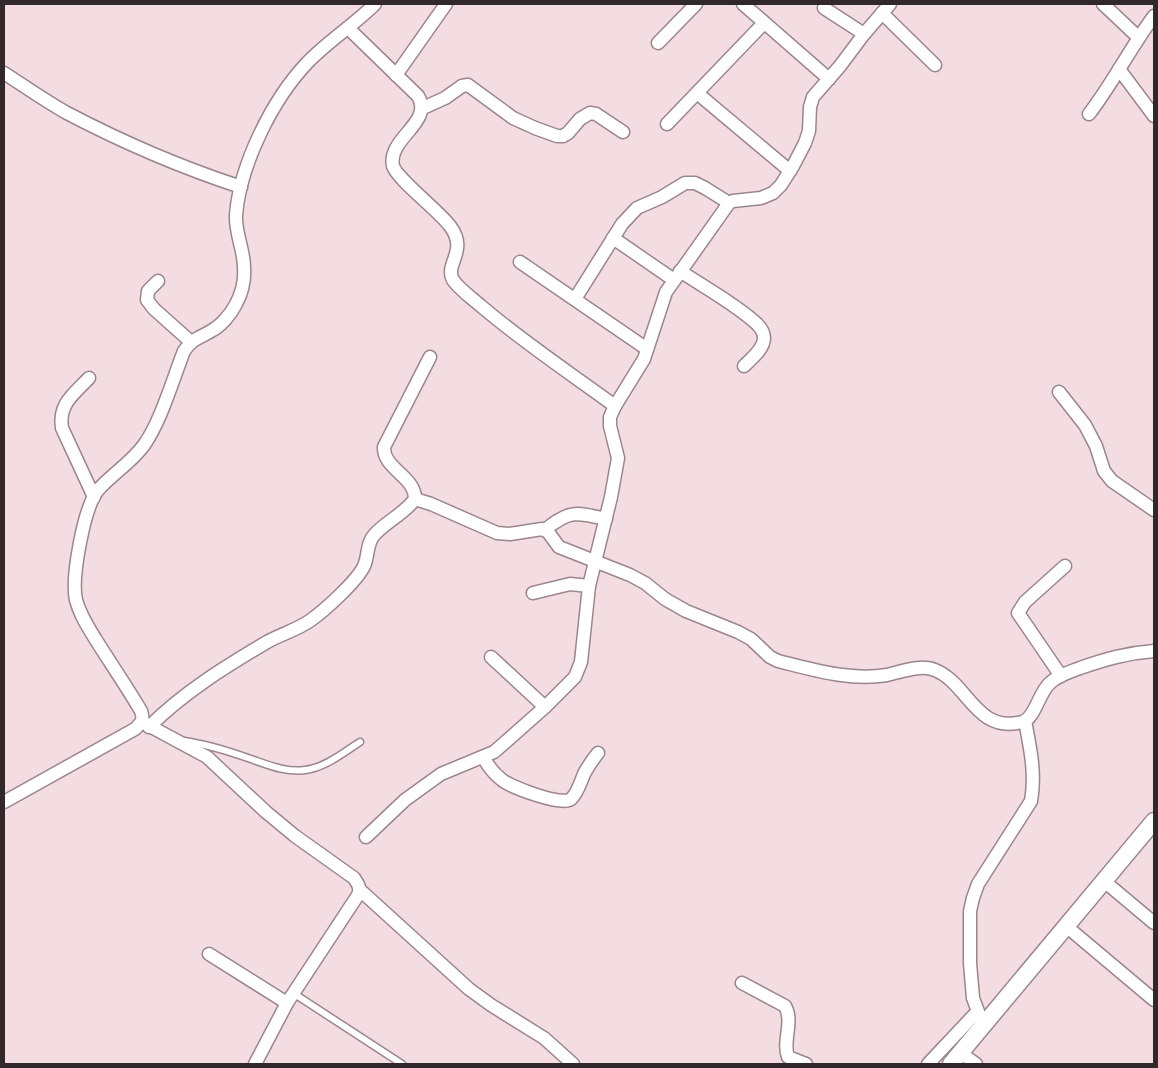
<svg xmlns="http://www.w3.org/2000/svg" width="1158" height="1068" font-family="Inter,sans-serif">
	<rect width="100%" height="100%" fill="#f3dce2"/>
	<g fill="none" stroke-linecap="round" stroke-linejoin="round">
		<!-- service casing -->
		<g stroke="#9b868c" stroke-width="9">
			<g id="service">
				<path d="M184,741c22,3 44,10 64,17 18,6 38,15 57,12 20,-2 39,-18 55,-28"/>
				<polyline points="293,993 402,1064"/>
			</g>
		</g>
		<!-- minor casing -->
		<g stroke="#9b868c" stroke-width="15">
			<g id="minor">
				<polyline points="743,4 829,79"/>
				<polyline points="1103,4 1138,37"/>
				<polyline points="824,8 864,34"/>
				<polyline points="882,13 935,65"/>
				<path d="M348,28l70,68c16,27 -31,42 -25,70 4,13 46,45 57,60 19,25 -6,38 3,54 7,10 19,18 28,26 42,36 89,67 134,100"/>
				<polyline points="658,43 696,4"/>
				<polyline points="1119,69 1154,116"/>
				<path d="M4,73c20,13 40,27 61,39 57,30 115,55 176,75"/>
				<polyline points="396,75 446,4"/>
				<polyline points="697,93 790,171"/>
				<polyline points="423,108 445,98 462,86 468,85 513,118 535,128 557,136 563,136 568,133 580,119 590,113 596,114 623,132"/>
				<path d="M1089,114c24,-31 41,-66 65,-98"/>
				<polyline points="667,124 764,23"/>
				<polyline points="613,238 674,280"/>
				<polyline points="520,262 647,349"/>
				<path d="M680,271c24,16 57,34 77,53 4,4 7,9 7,14 0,11 -13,21 -20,28"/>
				<polyline points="158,281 148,291 147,300 154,309 191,342"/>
				<polyline points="575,299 622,224 637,208 662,197 685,183 695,183 705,188 729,203"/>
				<path d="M89,378c-15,16 -31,26 -27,50l32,69"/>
				<polyline points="1059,392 1085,425 1096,446 1104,471 1112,481 1154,510"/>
				<path d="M415,499l16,5 66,29 13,1 32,-5 6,3 11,15 71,28 15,8 20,16 21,12 52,21 13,7 19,18 8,4c36,9 72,20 109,14 14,-3 34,-11 48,-5 33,13 41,64 87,52 13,-3 17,-30 28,-39 8,-8 20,-11 30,-15 26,-9 47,-15 74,-17"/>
				<path d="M545,530c24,-20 31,-18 61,-11"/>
				<polyline points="533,593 570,584 589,586"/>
				<polyline points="491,657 545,707"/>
				<polyline points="1061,676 1018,613 1025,602 1065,566"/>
				<path d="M144,723l63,34 59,55 29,24 59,42c4,6 7,10 4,17l-71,108 -32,61"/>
				<path d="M149,727c35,-35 76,-60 118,-85 14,-8 30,-12 44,-22 14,-10 46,-39 53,-54 5,-11 2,-23 11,-32 12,-13 29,-20 40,-35 1,-22 -32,-30 -31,-52l46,-90"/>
				<path d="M483,757c5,9 10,16 19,23 9,7 61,27 69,19 7,-6 10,-19 14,-27 4,-7 8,-13 13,-19"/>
				<path d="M4,802l131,-73c7,-7 9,-9 6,-18 -14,-24 -30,-47 -45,-71 -8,-13 -16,-25 -20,-40 -5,-22 8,-93 22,-110 14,-16 33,-27 46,-45 17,-24 29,-66 40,-94 9,-13 14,-12 27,-20 10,-5 20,-17 25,-27 6,-11 9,-24 8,-37 0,-17 -9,-34 -8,-52 4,-50 36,-115 71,-152 21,-22 47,-38 68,-59"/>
				<polyline points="366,837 405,800 441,774 494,752 545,707 575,677 581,662 589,586 611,497 618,458 610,426 610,417 615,406 644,359 666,292 729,203 733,201 761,198 773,193 781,185 793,166 805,143 809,131 810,107 813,97 840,66 864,34 890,4"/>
				<polyline points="1104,881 1154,923"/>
				<polyline points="360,890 469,989 491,1005 544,1038 573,1064"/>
				<polyline points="1066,926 1154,1000"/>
				<polyline points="209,954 287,1003"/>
				<path d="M742,983l43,23c9,16 -3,35 3,51l18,7"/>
				<path d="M983,1025l-10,-27 -3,-35v-52l3,-13 5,-14 53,-83c5,-28 -1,-54 -6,-80"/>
				<polyline points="961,1053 976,1064"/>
				<polyline points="928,1064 977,1012"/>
			</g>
		</g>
		<!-- tertiary casing -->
		<g stroke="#9b868c" stroke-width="19">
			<polyline id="tertiary" points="951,1064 1154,821"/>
		</g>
		<!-- service -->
		<use href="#service" stroke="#fff" stroke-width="6"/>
		<!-- minor -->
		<use href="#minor" stroke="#fff" stroke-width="12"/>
		<!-- tertiary -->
		<use href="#tertiary" stroke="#fff" stroke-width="16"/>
	</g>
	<!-- border -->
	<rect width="1158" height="1068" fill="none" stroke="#30282a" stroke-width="10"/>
</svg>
